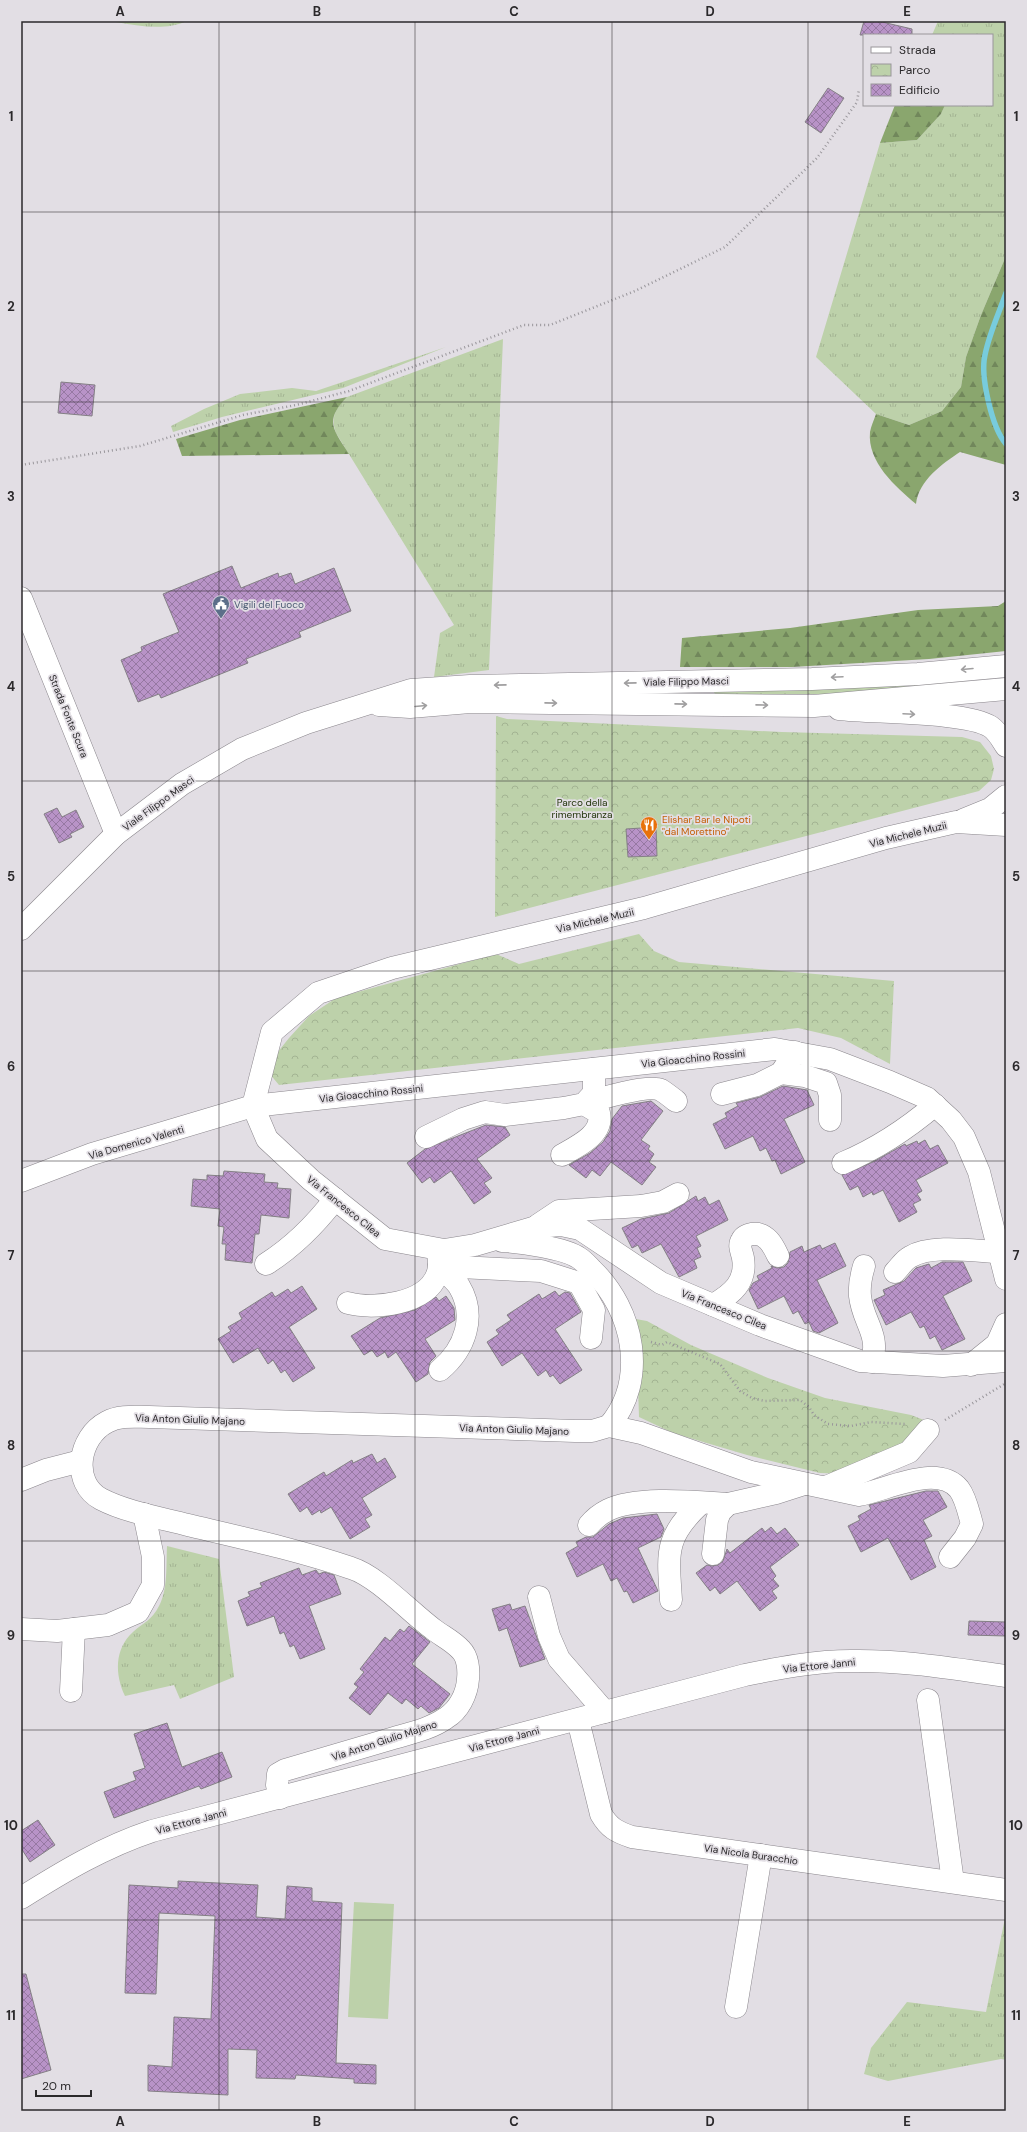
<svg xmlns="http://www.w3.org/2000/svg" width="1027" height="2132" font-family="'DM Sans',sans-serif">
	<defs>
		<pattern id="grass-tufts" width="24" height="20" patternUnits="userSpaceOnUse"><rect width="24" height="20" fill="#bdd1aa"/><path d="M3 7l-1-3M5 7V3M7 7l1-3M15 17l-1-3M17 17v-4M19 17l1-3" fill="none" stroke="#a3b392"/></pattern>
		<pattern id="forest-firs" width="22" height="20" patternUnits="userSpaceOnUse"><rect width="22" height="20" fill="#8aa66e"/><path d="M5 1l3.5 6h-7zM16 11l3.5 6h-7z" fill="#71875b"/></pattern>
		<pattern id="park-crowns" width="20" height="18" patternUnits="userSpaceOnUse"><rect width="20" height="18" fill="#bdd1aa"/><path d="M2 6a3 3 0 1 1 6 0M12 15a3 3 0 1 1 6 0" fill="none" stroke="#a3b392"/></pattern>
		<pattern id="building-cross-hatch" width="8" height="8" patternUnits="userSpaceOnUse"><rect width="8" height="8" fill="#b893c7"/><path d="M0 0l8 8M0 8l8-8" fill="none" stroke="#9678a2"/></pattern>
	</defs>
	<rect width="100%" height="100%" fill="#e2dee4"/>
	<!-- grass -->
	<g fill="url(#grass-tufts)">
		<path d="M121,21h66c-22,10 -48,5 -71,1z"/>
		<polygon points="938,21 1006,21 1006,256 981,315 966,357 961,387 942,411 909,425 876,414 816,357 880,143 917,140 941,114 945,105 992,105 992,35 932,35"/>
		<path d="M503,339l-14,331 -55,7 6,-44 14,-8 -118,-192c-6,-16 0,-25 11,-36z"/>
		<polygon points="446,347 343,388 222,417 173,432 171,426 204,409 240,394 292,388 316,391"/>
		<polygon points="974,681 854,694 715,694 711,687 842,687"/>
		<path d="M167,1546l52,13 15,118 -54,22 -6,-14 -49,11c-10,-21 -11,-47 8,-64 10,-9 19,-12 26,-26 9,-16 7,-41 8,-60z"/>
		<polygon points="1006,1913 1006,2060 1001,2059 888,2081 864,2074 871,2048 907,2002 986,2012"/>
	</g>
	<!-- forest -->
	<g fill="url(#forest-firs)">
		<polygon points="895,105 945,105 941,114 917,140 880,143"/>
		<path d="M1006,256v209l-46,-13c-18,12 -41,28 -44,52 -20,-17 -49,-42 -46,-72 1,-6 4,-12 6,-18l33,11 33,-14 19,-24 5,-30 15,-42z"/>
		<path d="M347,397c-23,24 -14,32 2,57l-167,2 -6,-17 64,-19z"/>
		<polygon points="1006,601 1006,651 929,659 792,667 680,667 682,638 790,628 918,610 998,606"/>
	</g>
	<!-- park -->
	<g fill="url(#park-crowns)">
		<polygon points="496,716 507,719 782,732 962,737 980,742 991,756 994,769 991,780 979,791 495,917"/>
		<polygon points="639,934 654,951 679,962 894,981 890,1064 841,1038 798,1028 279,1085 269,1073 277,1053 289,1038 309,1016 336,998 496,954 519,964"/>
		<polygon points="630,1318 647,1321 691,1345 768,1378 825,1398 911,1415 929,1422 918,1438 848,1474 820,1473 747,1455 673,1433 639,1417 637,1354"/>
	</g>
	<!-- pitch -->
	<polygon fill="#bdd1aa" points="354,1902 394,1904 388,2019 348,2017"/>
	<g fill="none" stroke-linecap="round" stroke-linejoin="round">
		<!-- stream -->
		<path stroke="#78ccdd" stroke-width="5.5" d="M1006,293c-7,20 -17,41 -21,62 -5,21 7,73 21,89"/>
	</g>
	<!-- building -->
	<g fill="url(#building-cross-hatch)" stroke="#848085">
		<polygon points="864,21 878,21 912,29 912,35 860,35"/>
		<polygon points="828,88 844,98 821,133 805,122"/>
		<polygon points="61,382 95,385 92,416 58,413"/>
		<polygon points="232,566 241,588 278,573 279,577 291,573 295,584 334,568 351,611 299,632 301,637 246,659 248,663 161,698 159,694 138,702 121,660 142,651 141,647 179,632 163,594"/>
		<polygon points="57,808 62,817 76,810 84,827 70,834 72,837 59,843 44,814"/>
		<polygon points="656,827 657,856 628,857 626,829"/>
		<polygon points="783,1086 807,1090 814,1105 784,1119 805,1162 781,1174 775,1160 772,1161 766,1148 760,1151 753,1136 725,1149 713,1124 727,1117 725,1113 738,1106 736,1103 760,1097"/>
		<polygon points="651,1101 663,1111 641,1140 650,1146 648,1149 654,1154 649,1162 656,1167 642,1185 611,1162 600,1176 592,1170 586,1178 569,1165 590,1153 603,1142 610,1131 612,1119 622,1106"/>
		<polygon points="486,1125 505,1127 510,1135 477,1159 492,1178 484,1183 491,1192 474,1204 451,1171 434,1183 430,1177 422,1183 407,1163 425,1149"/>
		<polygon points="925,1140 930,1149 938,1145 948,1163 916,1180 922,1191 917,1194 921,1200 913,1204 917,1212 899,1222 883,1190 873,1195 872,1192 863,1197 858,1186 850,1190 842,1175 873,1162 905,1144 906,1146 917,1141 918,1144"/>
		<polygon points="224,1171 265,1174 264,1182 278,1183 277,1188 291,1189 289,1218 261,1215 259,1234 255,1234 252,1263 225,1260 226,1244 222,1244 224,1227 218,1226 220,1209 191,1206 193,1179 207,1180 207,1175 223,1176"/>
		<polygon points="696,1196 698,1201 705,1197 709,1205 719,1200 728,1220 696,1236 701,1246 697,1248 701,1257 694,1260 697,1268 679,1277 661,1244 642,1253 638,1245 632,1248 622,1228 641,1219 669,1213"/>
		<polygon points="835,1243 846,1266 817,1280 838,1323 819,1333 813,1331 809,1322 805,1324 798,1311 793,1314 784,1296 758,1309 749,1290 753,1283 759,1280 757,1276 772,1268 771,1266 777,1268 784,1267 788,1263 790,1252 802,1246 804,1252 820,1245 822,1249"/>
		<polygon points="942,1262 963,1262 972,1281 943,1296 965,1339 942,1350 935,1336 930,1339 924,1326 920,1328 911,1312 886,1325 874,1300 885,1295 883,1290 904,1281 916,1268 929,1264 931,1268"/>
		<polygon points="302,1286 317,1309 289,1327 315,1368 293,1382 285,1370 281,1373 273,1360 268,1364 258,1348 233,1363 218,1339 231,1331 228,1327 242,1319 239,1313 272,1292 275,1297 288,1289 291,1293"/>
		<polygon points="555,1291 559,1296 565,1292 570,1293 581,1312 555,1329 582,1370 560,1384 553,1375 550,1377 546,1370 538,1376 522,1353 502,1366 487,1342 499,1334 496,1330 511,1320 507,1315 539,1294 542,1299"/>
		<polygon points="446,1296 454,1308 455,1320 425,1339 436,1356 430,1362 428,1374 416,1382 396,1352 388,1358 385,1352 377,1357 372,1350 364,1355 351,1336 380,1318 415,1310 436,1297 439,1301"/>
		<polygon points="372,1454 377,1463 385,1458 396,1477 362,1498 372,1515 365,1519 370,1527 350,1539 331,1507 321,1513 320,1510 312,1515 307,1507 300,1512 288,1494 324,1472 326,1476 352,1460 353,1463"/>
		<polygon points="926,1491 938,1491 947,1507 923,1520 932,1536 924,1540 936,1567 911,1580 888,1538 861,1552 848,1526 860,1520 858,1516 871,1509 869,1505"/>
		<polygon points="657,1514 664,1529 661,1537 638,1548 658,1591 633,1603 627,1591 624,1592 617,1578 611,1581 603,1564 577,1577 566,1553 578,1546 576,1542 586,1537 593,1537 609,1524 623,1518"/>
		<polygon points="771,1527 777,1534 785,1528 799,1545 770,1567 776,1576 773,1579 779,1586 772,1591 777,1598 760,1611 737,1581 720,1594 715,1587 710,1591 696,1573 707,1565 712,1566 718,1565 723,1561 727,1549 730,1553 762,1528 765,1532"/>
		<polygon points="299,1568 302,1575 316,1570 319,1574 324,1572 334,1575 341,1594 309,1606 325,1649 300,1659 294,1645 290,1647 284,1632 280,1634 274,1616 247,1626 238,1601 250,1596 248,1592 262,1587 260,1583"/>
		<polygon points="510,1604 512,1610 525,1606 545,1659 520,1667 507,1628 499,1631 492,1609"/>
		<polygon points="969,1621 1006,1622 1006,1636 968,1635"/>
		<polygon points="409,1626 430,1642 412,1664 450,1694 439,1708 429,1713 421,1706 418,1709 406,1699 402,1704 388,1693 370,1715 349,1698 358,1687 354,1684 364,1672 360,1669 385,1637 390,1641 400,1629 404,1632"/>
		<polygon points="167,1723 182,1767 222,1752 232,1777 201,1789 199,1786 114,1818 104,1792 136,1780 133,1772 145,1768 134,1734"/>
		<polygon points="38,1820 55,1845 30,1862 21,1848 21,1831"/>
		<polygon points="178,1881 258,1885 256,1917 285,1919 287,1886 312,1888 312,1901 342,1903 336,2063 376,2065 376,2084 354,2083 354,2079 296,2075 295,2079 256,2078 257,2050 228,2049 228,2095 148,2091 148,2065 172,2067 174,2017 211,2019 215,1916 159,1913 156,1994 125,1993 129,1885 178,1888"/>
		<polygon points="21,1974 26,1974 51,2070 21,2079"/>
	</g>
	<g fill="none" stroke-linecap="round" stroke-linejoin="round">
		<!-- minor casing -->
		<g stroke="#8a868c" stroke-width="23">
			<g id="minor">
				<polyline points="21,598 116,834"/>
				<path d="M839,709c34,4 128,2 152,18 7,5 11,13 15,19"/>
				<polyline points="963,820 990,809 1006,796"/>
				<polyline points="781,1073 805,1076 826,1083 830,1095 830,1120"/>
				<polyline points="722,1094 757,1085 781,1073 795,1052"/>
				<polyline points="253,1106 267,1139 311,1180 385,1239 444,1250 475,1245 536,1227 561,1225 580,1229 661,1283 760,1325 860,1361 943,1366 1006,1361"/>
				<polyline points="253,1106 272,1032 318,993 392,968 644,908 886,838 956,822 1006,825"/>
				<polyline points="426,1137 463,1119 485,1112 505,1115 564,1108 584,1104 594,1093 594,1069"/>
				<path d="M562,1155c16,-9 42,-21 37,-42l-15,-9c14,-5 64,-20 77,-14 5,3 11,8 15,11"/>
				<path d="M843,1163c33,-14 65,-35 92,-58"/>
				<polyline points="21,1181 92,1154 253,1106 775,1049 830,1059 890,1082 927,1098 951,1120 964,1137 979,1172 1006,1279"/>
				<polyline points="538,1225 559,1211 641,1206 663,1202 678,1194"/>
				<path d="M502,1241c18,1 63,7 77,17 5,3 9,8 13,12 42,40 56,110 17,156"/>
				<path d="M266,1264c27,-17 49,-39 69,-65"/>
				<path d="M864,1266c-3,10 -5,20 -4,30 3,27 20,37 12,66"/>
				<path d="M895,1272c5,-5 9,-12 15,-15 21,-13 65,-6 89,-5"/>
				<path d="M348,1303c26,7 78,1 89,-28 3,-7 2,-15 1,-22"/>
				<path d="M713,1305c19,-11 34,-23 30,-47 -1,-6 -5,-12 -1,-18 2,-4 6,-5 10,-6 14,-2 21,11 26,22"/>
				<polyline points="971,1365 997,1344 1006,1324"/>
				<path d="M440,1370c25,-21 37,-54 19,-84 -5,-7 -14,-14 -20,-20l102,5 38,12 15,27 -3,28"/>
				<polyline points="21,1480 46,1470 81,1461"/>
				<polyline points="826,1487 909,1452 928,1430"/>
				<path d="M589,1525c5,-6 11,-11 19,-15 29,-14 88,-8 120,-6"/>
				<polyline points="713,1554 717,1520 720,1512 728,1504 776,1493 804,1484"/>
				<polyline points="539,1597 549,1636 559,1659 605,1712"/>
				<path d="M671,1600c-3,-47 -7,-63 30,-97"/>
				<polyline points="21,1629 57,1631 108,1625 138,1612 153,1585 153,1557 144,1514"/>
				<polyline points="71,1691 74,1629"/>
				<polyline points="928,1700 953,1882"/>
				<path d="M578,1720l23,94c8,14 16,18 31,23l374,53"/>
				<path d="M280,1798l-3,-13 1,-11 7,-4c34,-10 68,-20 102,-30 19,-6 42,-10 59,-22 13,-8 21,-24 22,-39 1,-9 0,-22 -7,-29 -8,-9 -19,-14 -28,-21 -23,-17 -56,-53 -82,-61 -53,-18 -108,-30 -163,-43 -27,-7 -62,-13 -87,-26 -30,-16 -23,-62 6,-77 13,-7 28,-5 42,-5l426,14h17l17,-5 32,7 110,39 108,23c28,-5 78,-32 100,-6 7,9 10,25 13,35l-7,14 -15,19"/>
				<path d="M21,1898c43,-27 83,-51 131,-67l593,-156c34,-7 70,-14 106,-14 52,-1 104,8 155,15"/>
				<polyline points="736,2007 761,1855"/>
			</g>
		</g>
		<!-- major casing -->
		<g stroke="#8a868c" stroke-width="23">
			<g id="major">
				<polyline points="379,705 410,707 470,702 814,706 1006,689"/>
				<polyline points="21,929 116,834 182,784 242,749 306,723 411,690 470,686 812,679 918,674 1006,666"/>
			</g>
		</g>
		<!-- path -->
		<g stroke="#99969b" stroke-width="2.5" stroke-dasharray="1 3" stroke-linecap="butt">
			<polyline points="21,465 140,446 243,415 296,405 349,391 524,325 550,325 635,291 725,247 817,158 857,102 859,89"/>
			<polyline points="651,1342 662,1345 667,1342 720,1364 740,1391 752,1398 765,1401 800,1400 809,1407 814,1415 828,1424 851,1426 871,1422 906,1424"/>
			<polyline points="945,1420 1006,1383"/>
		</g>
		<!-- minor -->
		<use href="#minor" stroke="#fff" stroke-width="22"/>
		<!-- major -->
		<use href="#major" stroke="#fff" stroke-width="22"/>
	</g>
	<!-- one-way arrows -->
	<defs><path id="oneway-shaft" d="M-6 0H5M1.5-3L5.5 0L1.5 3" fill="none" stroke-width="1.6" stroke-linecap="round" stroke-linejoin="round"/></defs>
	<g stroke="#a09fa0">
		<use href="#oneway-shaft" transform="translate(967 669) rotate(175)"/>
		<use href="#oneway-shaft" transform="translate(837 677) rotate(177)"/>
		<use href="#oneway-shaft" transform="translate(630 683) rotate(179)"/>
		<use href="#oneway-shaft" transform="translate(500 685) rotate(179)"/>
		<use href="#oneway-shaft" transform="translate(551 703) rotate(1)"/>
		<use href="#oneway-shaft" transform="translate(681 704) rotate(1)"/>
		<use href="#oneway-shaft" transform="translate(762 705) rotate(1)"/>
		<use href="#oneway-shaft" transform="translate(421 706) rotate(-5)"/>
		<use href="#oneway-shaft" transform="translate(909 714) rotate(3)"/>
	</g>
	<!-- grid -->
	<path fill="none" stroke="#2b292b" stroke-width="1" stroke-opacity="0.55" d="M219,21v2090M415,21v2090M612,21v2090M808,21v2090M21,212h985M21,402h985M21,591h985M21,781h985M21,971h985M21,1161h985M21,1351h985M21,1541h985M21,1730h985M21,1920h985"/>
	<!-- icons -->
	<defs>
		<g id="civic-pin" transform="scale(0.9)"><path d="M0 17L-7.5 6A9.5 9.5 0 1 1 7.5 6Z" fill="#5c6f8a" stroke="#e2dee4"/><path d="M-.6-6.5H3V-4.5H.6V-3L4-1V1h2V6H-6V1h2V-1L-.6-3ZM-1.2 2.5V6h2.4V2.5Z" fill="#fff"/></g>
		<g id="restaurant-pin" transform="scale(0.9)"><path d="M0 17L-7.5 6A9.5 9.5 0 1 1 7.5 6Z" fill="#e8710a" stroke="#e2dee4"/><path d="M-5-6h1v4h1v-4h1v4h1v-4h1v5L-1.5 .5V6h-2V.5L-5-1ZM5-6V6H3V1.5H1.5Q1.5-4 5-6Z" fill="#fff"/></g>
	</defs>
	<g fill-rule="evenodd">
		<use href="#civic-pin" x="221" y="604"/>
		<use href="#restaurant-pin" x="649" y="825"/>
	</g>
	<g text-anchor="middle" stroke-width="3.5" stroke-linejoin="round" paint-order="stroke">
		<!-- service labels -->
		<g font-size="10" fill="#4e5e75" stroke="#e2dee4" text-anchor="start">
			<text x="234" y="608">Vigili del Fuoco</text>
		</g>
		<!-- street labels -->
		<g font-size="10" fill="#2b292b" stroke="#e2dee4">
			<text transform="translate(686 681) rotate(-1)" y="4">Viale Filippo Masci</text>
			<text transform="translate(69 716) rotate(68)" y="4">Strada Fonte Scura</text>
			<text transform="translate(158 803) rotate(-36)" y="4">Viale Filippo Masci</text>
			<text transform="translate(908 834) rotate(-14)" y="4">Via Michele Muzii</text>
			<text transform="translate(595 920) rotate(-13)" y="4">Via Michele Muzii</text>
			<text transform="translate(693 1058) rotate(-6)" y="4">Via Gioacchino Rossini</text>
			<text transform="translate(371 1093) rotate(-6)" y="4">Via Gioacchino Rossini</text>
			<text transform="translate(136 1142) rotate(-16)" y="4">Via Domenico Valenti</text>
			<text transform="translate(344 1206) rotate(39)" y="4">Via Francesco Cilea</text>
			<text transform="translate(724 1309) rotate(22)" y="4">Via Francesco Cilea</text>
			<text transform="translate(190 1419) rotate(2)" y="4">Via Anton Giulio Majano</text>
			<text transform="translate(514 1429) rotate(2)" y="4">Via Anton Giulio Majano</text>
			<text transform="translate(819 1665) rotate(-6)" y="4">Via Ettore Janni</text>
			<text transform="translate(504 1739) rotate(-15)" y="4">Via Ettore Janni</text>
			<text transform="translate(384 1740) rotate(-18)" y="4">Via Anton Giulio Majano</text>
			<text transform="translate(191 1821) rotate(-15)" y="4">Via Ettore Janni</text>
			<text transform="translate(751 1854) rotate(8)" y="4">Via Nicola Buracchio</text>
		</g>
		<!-- park labels -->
		<g font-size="10" fill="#23360b" stroke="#e2dee4">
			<text x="582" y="806">Parco della<tspan x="582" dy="12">rimembranza</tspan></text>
		</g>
		<!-- food labels -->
		<g font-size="10" fill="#c56008" stroke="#e2dee4" text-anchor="start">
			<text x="662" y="823">Elishar Bar le Nipoti<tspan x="662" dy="12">"dal Morettino"</tspan></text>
		</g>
	</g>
	<!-- border -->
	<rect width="1027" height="2132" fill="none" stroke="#e2dee4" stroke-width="44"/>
	<!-- legend -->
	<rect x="863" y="34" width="130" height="72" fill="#e2dee4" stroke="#99969a"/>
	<rect x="871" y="47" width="20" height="6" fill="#ffffff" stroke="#99969a"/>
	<text x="899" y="54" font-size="12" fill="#2b292b">Strada</text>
	<rect x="871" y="64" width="20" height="12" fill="url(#park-crowns)" stroke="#99969a"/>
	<text x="899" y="74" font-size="12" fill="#2b292b">Parco</text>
	<rect x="871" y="84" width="20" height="12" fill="url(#building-cross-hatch)" stroke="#99969a"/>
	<text x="899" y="94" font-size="12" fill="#2b292b">Edificio</text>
	<!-- scale -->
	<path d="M36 2090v6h55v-6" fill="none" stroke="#2b292b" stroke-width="2"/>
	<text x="42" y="2090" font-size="12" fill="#2b292b" stroke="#e2dee4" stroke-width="3" paint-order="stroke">20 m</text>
	<rect x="22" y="22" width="983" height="2088" fill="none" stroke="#2b292b" stroke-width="1.5"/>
	<g font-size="13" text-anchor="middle" font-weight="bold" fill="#2b292b">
		<text x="120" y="16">A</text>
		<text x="317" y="16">B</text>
		<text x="514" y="16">C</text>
		<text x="710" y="16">D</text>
		<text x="907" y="16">E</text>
		<text x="11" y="121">1</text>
		<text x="1016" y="121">1</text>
		<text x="11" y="311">2</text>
		<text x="1016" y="311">2</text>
		<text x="11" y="501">3</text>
		<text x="1016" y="501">3</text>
		<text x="11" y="691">4</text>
		<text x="1016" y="691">4</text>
		<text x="11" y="881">5</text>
		<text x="1016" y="881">5</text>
		<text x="11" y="1071">6</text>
		<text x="1016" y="1071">6</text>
		<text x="11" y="1260">7</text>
		<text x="1016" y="1260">7</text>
		<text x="11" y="1450">8</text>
		<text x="1016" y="1450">8</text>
		<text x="11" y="1640">9</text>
		<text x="1016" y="1640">9</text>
		<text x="11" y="1830">10</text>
		<text x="1016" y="1830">10</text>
		<text x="11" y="2020">11</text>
		<text x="1016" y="2020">11</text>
		<text x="120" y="2126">A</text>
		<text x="317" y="2126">B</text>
		<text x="514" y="2126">C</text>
		<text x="710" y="2126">D</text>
		<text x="907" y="2126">E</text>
	</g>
</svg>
